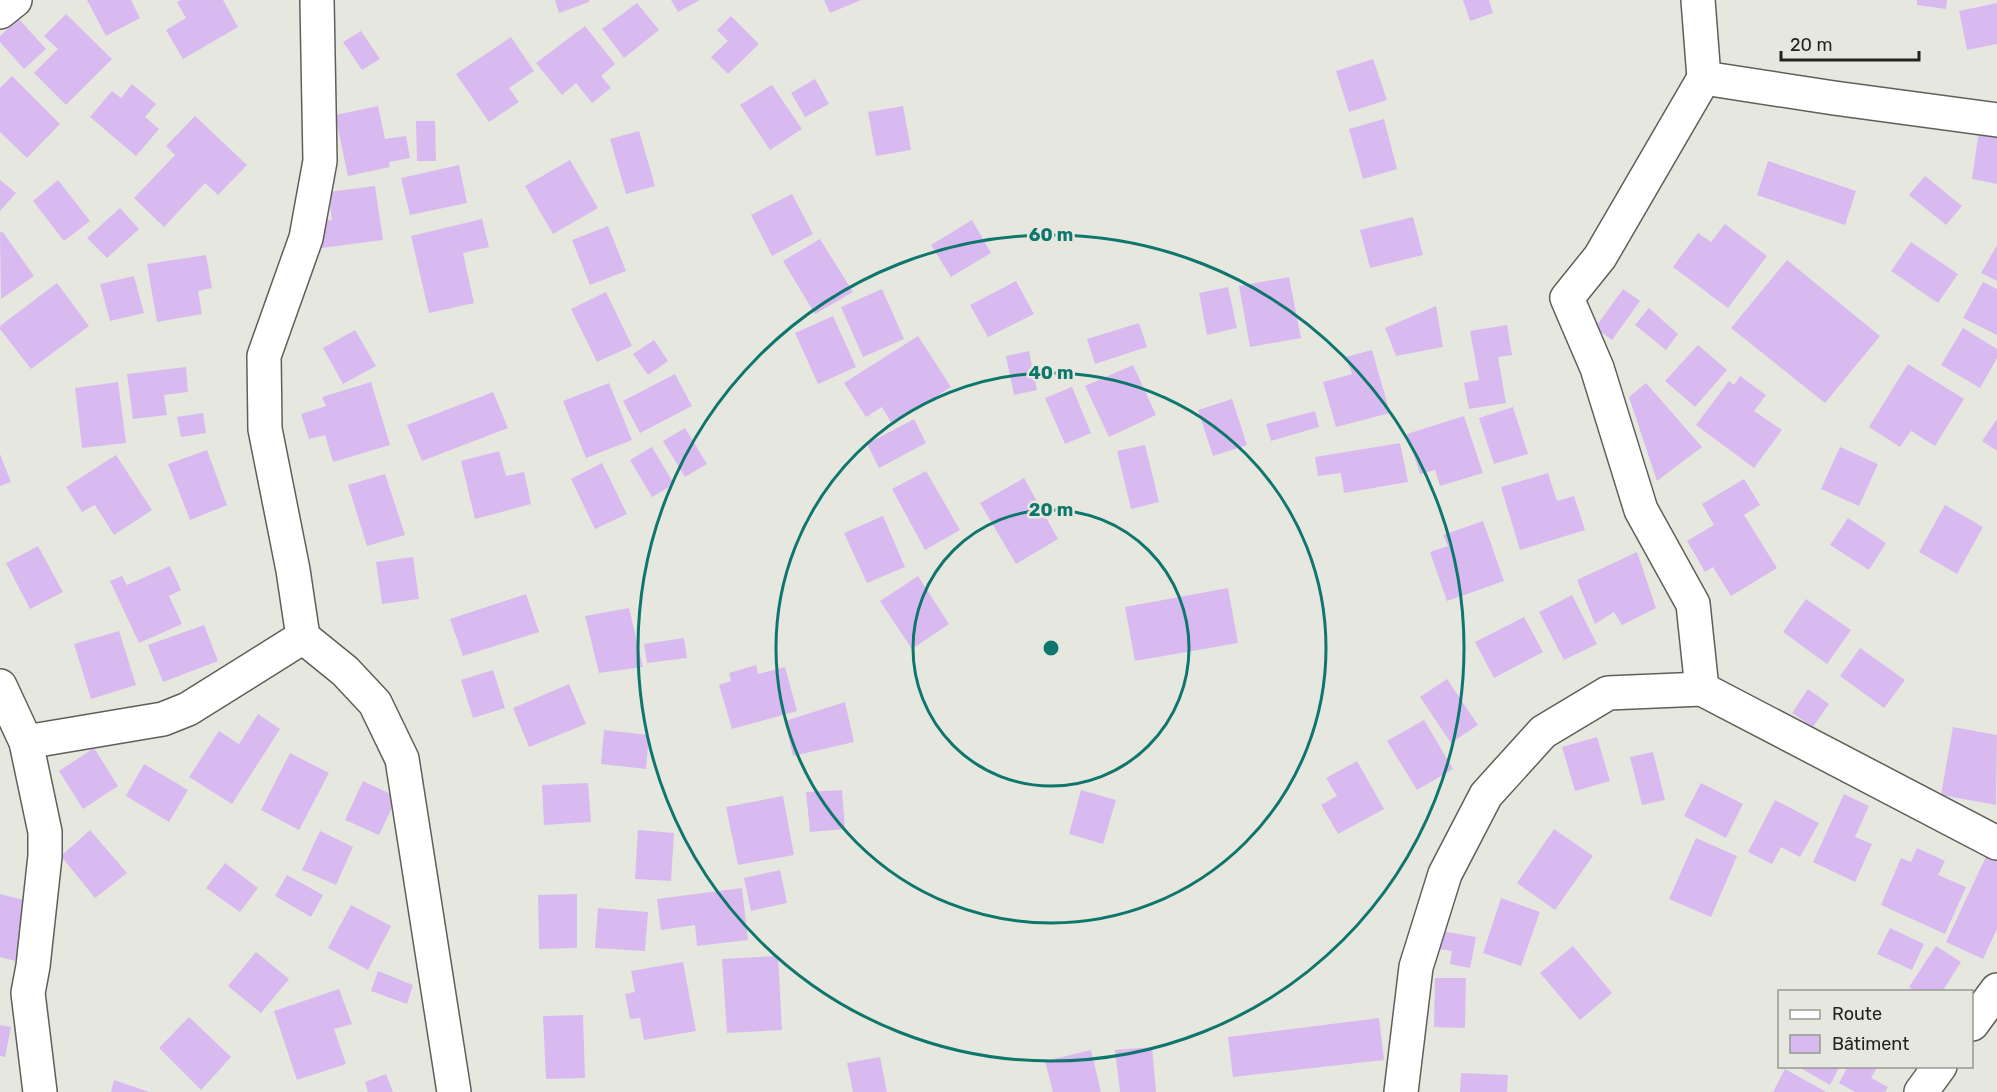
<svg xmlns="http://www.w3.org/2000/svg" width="1997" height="1092" font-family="Rubik,sans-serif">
	<rect width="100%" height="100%" fill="#e6e8df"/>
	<!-- building -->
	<g fill="#d9baf0">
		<polygon points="87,0 131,0 140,18 106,36"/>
		<polygon points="181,0 223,0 238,27 183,59 166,30 186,18 177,2"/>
		<polygon points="555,0 589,0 589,2 559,13"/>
		<polygon points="671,0 700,0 678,12"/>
		<polygon points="824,0 861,0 830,13"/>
		<polygon points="1463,0 1489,0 1493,13 1470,21"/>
		<polygon points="1917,0 1947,0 1946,9 1917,5"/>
		<polygon points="637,3 659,30 624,58 602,29"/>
		<polygon points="1997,3 1997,44 1967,50 1959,11"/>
		<polygon points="66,14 112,59 66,105 34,73 58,49 44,36"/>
		<polygon points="731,16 759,44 728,74 711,57 728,41 717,30"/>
		<polygon points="19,19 46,49 24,69 0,42 0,36"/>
		<polygon points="585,26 615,64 601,76 611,88 592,103 576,83 562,95 536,63"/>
		<polygon points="361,31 380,59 362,70 343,42"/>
		<polygon points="511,37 534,71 509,88 519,102 489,122 456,74"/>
		<polygon points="1373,59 1387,100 1349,112 1336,71"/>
		<polygon points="12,76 60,124 27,158 0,132 0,88"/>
		<polygon points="815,79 829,104 805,117 791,93"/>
		<polygon points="132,84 156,104 145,117 159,129 136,156 90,117 112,91 121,98"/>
		<polygon points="772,85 802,129 770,150 740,105"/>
		<polygon points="378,106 385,139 406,136 410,158 389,162 390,167 348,176 335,115"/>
		<polygon points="903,106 911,150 876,156 868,112"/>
		<polygon points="195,116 247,165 218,195 205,183 164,227 134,198 175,155 166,146"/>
		<polygon points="1384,119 1397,169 1363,179 1349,129"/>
		<polygon points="416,121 435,121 436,161 417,161"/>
		<polygon points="639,131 655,186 626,194 610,139"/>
		<polygon points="1979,131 1997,134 1997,184 1972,179"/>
		<polygon points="570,160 598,208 553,234 525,186"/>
		<polygon points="1768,161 1856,191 1845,225 1757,195"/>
		<polygon points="459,165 467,203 410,215 401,178"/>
		<polygon points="1925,176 1962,206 1946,225 1909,195"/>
		<polygon points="0,180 16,193 0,211"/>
		<polygon points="58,180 90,221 64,241 33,201"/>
		<polygon points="375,186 383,240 322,248 318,221 332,220 328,192"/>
		<polygon points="792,194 813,234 772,256 751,215"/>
		<polygon points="120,208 139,229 107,258 87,238"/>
		<polygon points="1413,217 1423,255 1370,268 1360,230"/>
		<polygon points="482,219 489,247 463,253 474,303 429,313 411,236"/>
		<polygon points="972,220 991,253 951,277 931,245"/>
		<polygon points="1725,224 1767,256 1728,308 1673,267 1698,233 1711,242"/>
		<polygon points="608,226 626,271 590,285 572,240"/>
		<polygon points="2,231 34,276 1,299 0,233"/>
		<polygon points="820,239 853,292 815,314 783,261"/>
		<polygon points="1911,242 1958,274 1938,303 1891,271"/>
		<polygon points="1997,245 1997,281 1981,273"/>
		<polygon points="206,255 212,288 198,291 202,314 157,322 147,264"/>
		<polygon points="1787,260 1880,336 1825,403 1731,328"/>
		<polygon points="134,276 144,313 110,321 100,284"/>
		<polygon points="1289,277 1301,338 1250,347 1239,286"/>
		<polygon points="1016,281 1034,314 988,337 970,305"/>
		<polygon points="1983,282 1997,289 1997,335 1963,318"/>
		<polygon points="57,283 89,326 31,369 0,329 0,326"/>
		<polygon points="1228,287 1237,328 1207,335 1199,293"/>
		<polygon points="882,289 904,339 863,357 841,307"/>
		<polygon points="1623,289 1640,301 1612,340 1595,328"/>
		<polygon points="606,292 632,346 597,362 571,309"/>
		<polygon points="1436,306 1443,347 1396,356 1385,328"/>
		<polygon points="1649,308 1678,334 1666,350 1635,325"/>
		<polygon points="833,316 856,367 818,384 795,333"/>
		<polygon points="1139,323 1147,347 1095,364 1087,339"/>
		<polygon points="1507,325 1512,355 1498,357 1506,403 1469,409 1464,383 1479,380 1470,331"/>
		<polygon points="1963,328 1997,349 1997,358 1980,388 1941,365"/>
		<polygon points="355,330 376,366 343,384 323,348"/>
		<polygon points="918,336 951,387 892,424 882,407 866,417 844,383"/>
		<polygon points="654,340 668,361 648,375 633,354"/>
		<polygon points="1698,345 1727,370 1695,407 1665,381"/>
		<polygon points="1372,350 1390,413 1336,427 1323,382 1352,374 1346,357"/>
		<polygon points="1029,351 1037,390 1014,395 1006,356"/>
		<polygon points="1908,364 1964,399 1935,446 1911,431 1900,447 1869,427"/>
		<polygon points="1133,365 1156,415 1109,437 1085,386"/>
		<polygon points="186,367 188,392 164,395 167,415 133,419 127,374"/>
		<polygon points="675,374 692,406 640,433 623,401"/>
		<polygon points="1740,376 1766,395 1754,411 1782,430 1754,468 1696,425 1729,381 1734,385"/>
		<polygon points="118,382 126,443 82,448 75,388"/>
		<polygon points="371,382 390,445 333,462 325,435 309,439 301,414 326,406 322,397"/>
		<polygon points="609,383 632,440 586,458 563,401"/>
		<polygon points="1646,383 1702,447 1657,481 1629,397"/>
		<polygon points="1072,387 1091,433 1065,444 1045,398"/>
		<polygon points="493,392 508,428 422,461 407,425"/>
		<polygon points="1232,399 1247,445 1213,456 1198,410"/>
		<polygon points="1513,407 1528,454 1494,464 1479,418"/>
		<polygon points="1315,411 1319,427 1271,441 1266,424"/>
		<polygon points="203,413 206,433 181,437 177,417"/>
		<polygon points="1464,416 1483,473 1440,486 1435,470 1420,474 1407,434"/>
		<polygon points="914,419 926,443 879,468 867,444"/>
		<polygon points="1997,419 1997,451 1982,441"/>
		<polygon points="685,428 707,464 685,477 663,441"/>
		<polygon points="1400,443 1408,482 1344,493 1341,473 1318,476 1315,457"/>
		<polygon points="1145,445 1159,502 1131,509 1117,451"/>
		<polygon points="652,447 674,484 652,497 630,460"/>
		<polygon points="1840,447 1878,464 1859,506 1821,489"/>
		<polygon points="207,450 227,505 190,520 168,464"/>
		<polygon points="499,451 506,476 524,472 531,504 475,519 461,461"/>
		<polygon points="0,454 11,482 0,486"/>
		<polygon points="116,455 152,510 114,535 95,505 82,512 66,487"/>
		<polygon points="602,463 627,514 595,529 571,479"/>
		<polygon points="926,471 960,530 925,550 892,489"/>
		<polygon points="1548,473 1557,501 1574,496 1585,530 1520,550 1501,487"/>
		<polygon points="385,474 405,535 367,546 348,485"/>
		<polygon points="1024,478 1058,539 1016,564 980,503"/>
		<polygon points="1744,479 1760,505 1744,515 1777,568 1731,596 1713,567 1705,572 1687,541 1714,525 1702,504"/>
		<polygon points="1945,505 1983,527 1957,574 1919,552"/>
		<polygon points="883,516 905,567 867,583 844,533"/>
		<polygon points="1848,518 1886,543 1869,570 1830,545"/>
		<polygon points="1483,521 1504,581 1447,601 1430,552 1448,546 1443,535"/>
		<polygon points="38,546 63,592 30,609 6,563"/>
		<polygon points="1637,552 1656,608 1622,625 1614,612 1595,624 1577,580"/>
		<polygon points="413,557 419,599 382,604 376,562"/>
		<polygon points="170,566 181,590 169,596 182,624 139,643 110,581 122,576 127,585"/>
		<polygon points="918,576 949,624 912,649 880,601"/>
		<polygon points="1228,588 1238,643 1135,661 1125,607"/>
		<polygon points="526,594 539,632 463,656 450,619"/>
		<polygon points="1572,595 1597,644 1564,660 1539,612"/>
		<polygon points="1806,599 1851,630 1827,664 1783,632"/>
		<polygon points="629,608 643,667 599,673 585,616"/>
		<polygon points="1524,617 1543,652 1494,678 1475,642"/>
		<polygon points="204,625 218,661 163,682 148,645"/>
		<polygon points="119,631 136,685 91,699 74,644"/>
		<polygon points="684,638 687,658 647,663 644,644"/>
		<polygon points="1860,648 1905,680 1884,708 1840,676"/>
		<polygon points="756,665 758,674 785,667 797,711 732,729 719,685 731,681 729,673"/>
		<polygon points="493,670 505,708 473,718 461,680"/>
		<polygon points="1447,679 1478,725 1451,743 1420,697"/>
		<polygon points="569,684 586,724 529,747 513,708"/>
		<polygon points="1808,689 1829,704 1813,727 1792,713"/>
		<polygon points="845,702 854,742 793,756 785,721"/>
		<polygon points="258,714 280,729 232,804 189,777 219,731 239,744"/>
		<polygon points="1424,720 1453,769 1417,790 1387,741"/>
		<polygon points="1953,727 1997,735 1996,805 1941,795"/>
		<polygon points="604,730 649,735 646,769 601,764"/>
		<polygon points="1597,737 1610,781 1575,791 1562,747"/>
		<polygon points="94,748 118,786 83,809 59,771"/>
		<polygon points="1653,752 1665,800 1642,805 1630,757"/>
		<polygon points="290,753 329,773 299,830 261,810"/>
		<polygon points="1357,761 1384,809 1338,834 1321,805 1337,796 1326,778"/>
		<polygon points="144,764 188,790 169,822 126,796"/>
		<polygon points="363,781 397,797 379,835 345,820"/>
		<polygon points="588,783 591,822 544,825 542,785"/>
		<polygon points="1701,783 1743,804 1726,838 1684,816"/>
		<polygon points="842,790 845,829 810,832 806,792"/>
		<polygon points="1081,790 1116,800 1103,844 1069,834"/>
		<polygon points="1844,794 1869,806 1855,837 1872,844 1855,882 1813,862"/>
		<polygon points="783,796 794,855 738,865 726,807"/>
		<polygon points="1775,800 1819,823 1800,857 1781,847 1772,864 1748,852"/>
		<polygon points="1554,829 1593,856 1555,910 1517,883"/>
		<polygon points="90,830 127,873 95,898 61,856"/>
		<polygon points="638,830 674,833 671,881 635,879"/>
		<polygon points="320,831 353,847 336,885 302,870"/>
		<polygon points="1696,838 1737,856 1711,917 1669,899"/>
		<polygon points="1917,848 1945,861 1938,875 1966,887 1945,934 1881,905 1901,858 1911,862"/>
		<polygon points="1990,848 1997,852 1997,929 1983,959 1946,942"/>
		<polygon points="225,863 258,888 240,912 206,888"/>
		<polygon points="780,870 787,903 751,911 744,878"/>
		<polygon points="287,875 323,895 311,917 275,896"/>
		<polygon points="742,888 748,940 697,946 695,925 661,930 657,899"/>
		<polygon points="0,894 31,902 15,961 0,957"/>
		<polygon points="577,894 577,948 539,949 538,895"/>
		<polygon points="1501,898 1540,912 1521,966 1483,953"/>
		<polygon points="351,905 391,926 368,970 328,948"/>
		<polygon points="598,908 648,912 645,951 595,948"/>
		<polygon points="1890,928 1924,944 1912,970 1877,954"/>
		<polygon points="1442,931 1476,937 1470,968 1450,964 1452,951 1438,949"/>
		<polygon points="1573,946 1612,993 1580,1020 1540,973"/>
		<polygon points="1936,946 1961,962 1942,992 1916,992 1909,987"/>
		<polygon points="256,952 289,979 261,1013 228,986"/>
		<polygon points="778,956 782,1030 727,1033 722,959"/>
		<polygon points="683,962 696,1031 644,1040 640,1018 630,1019 625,994 635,992 631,971"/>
		<polygon points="378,971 413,985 407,1004 371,991"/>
		<polygon points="1435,978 1466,978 1465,1028 1434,1027"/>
		<polygon points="339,989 352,1024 334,1029 346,1064 297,1080 274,1011"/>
		<polygon points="583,1015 585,1078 546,1079 543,1016"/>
		<polygon points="189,1017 231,1057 201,1090 159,1048"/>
		<polygon points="1379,1018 1384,1060 1233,1077 1228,1037"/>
		<polygon points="0,1025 11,1027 5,1057 0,1056"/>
		<polygon points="1152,1047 1156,1092 1120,1092 1115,1050"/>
		<polygon points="1091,1050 1101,1092 1053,1092 1045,1061"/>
		<polygon points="880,1057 887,1092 853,1092 847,1063"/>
		<polygon points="1797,1066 1840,1066 1830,1085"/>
		<polygon points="1848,1066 1878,1066 1871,1078 1888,1087 1885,1092 1855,1092 1839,1083"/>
		<polygon points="1785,1069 1826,1092 1773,1092"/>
		<polygon points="1461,1073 1508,1075 1507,1092 1460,1092"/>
		<polygon points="386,1074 393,1092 368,1092 365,1082"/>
		<polygon points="114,1080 149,1092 111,1092"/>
	</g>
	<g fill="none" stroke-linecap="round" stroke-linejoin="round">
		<!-- minor casing -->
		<g stroke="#5e6058" stroke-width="36">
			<g id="minor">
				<polyline points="317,0 320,161 306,238 264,356 265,429 293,570 303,637 345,671 375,703 402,759 454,1092"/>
				<polyline points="1698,0 1704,78 1600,257 1567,298 1597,368 1641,510 1693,604 1702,689"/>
				<polyline points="0,12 15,0"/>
				<polyline points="1704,78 1834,98 1997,120"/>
				<polyline points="0,686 26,742 45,832 45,856 33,966 28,993 40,1092"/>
				<polyline points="26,742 163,719 188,709 303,637"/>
				<polyline points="1401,1092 1416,967 1445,874 1486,795 1543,732 1608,693 1702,689 1997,843"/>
			</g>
		</g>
		<!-- tertiary casing -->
		<g stroke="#5e6058" stroke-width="36">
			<g id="tertiary">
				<polyline points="1972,1024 1997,990"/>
				<polyline points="1921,1092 1940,1066"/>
			</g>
		</g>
		<!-- minor -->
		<use href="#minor" stroke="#fff" stroke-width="33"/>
		<!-- tertiary -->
		<use href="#tertiary" stroke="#fff" stroke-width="33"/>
	</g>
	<!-- distance rings -->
	<g fill="none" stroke="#0f766e" stroke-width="3">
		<circle cx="1051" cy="648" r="138"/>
		<circle cx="1051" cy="648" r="275"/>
		<circle cx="1051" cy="648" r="413"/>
	</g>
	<circle cx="1051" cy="648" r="9" fill="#0f766e" stroke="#e6e8df" stroke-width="3"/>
	<g font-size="18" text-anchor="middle" font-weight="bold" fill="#0f766e" stroke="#e6e8df" stroke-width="5" stroke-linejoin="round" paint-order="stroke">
		<text x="1051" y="241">60 m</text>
		<text x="1051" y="379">40 m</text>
		<text x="1051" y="516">20 m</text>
	</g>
	<!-- legend -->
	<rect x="1778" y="990" width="195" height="78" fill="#e6e8df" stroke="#989993" stroke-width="1.5"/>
	<rect x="1790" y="1010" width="30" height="9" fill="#ffffff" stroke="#989993" stroke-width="1.5"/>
	<text x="1832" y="1020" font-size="18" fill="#222320">Route</text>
	<rect x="1790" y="1035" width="30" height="18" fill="#d9baf0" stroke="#989993" stroke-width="1.5"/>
	<text x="1832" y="1050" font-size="18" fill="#222320">Bâtiment</text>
	<!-- scale -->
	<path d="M1781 51v9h138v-9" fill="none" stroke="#222320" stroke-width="3"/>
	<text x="1790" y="51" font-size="18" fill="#222320" stroke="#e6e8df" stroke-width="4.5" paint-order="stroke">20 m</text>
</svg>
